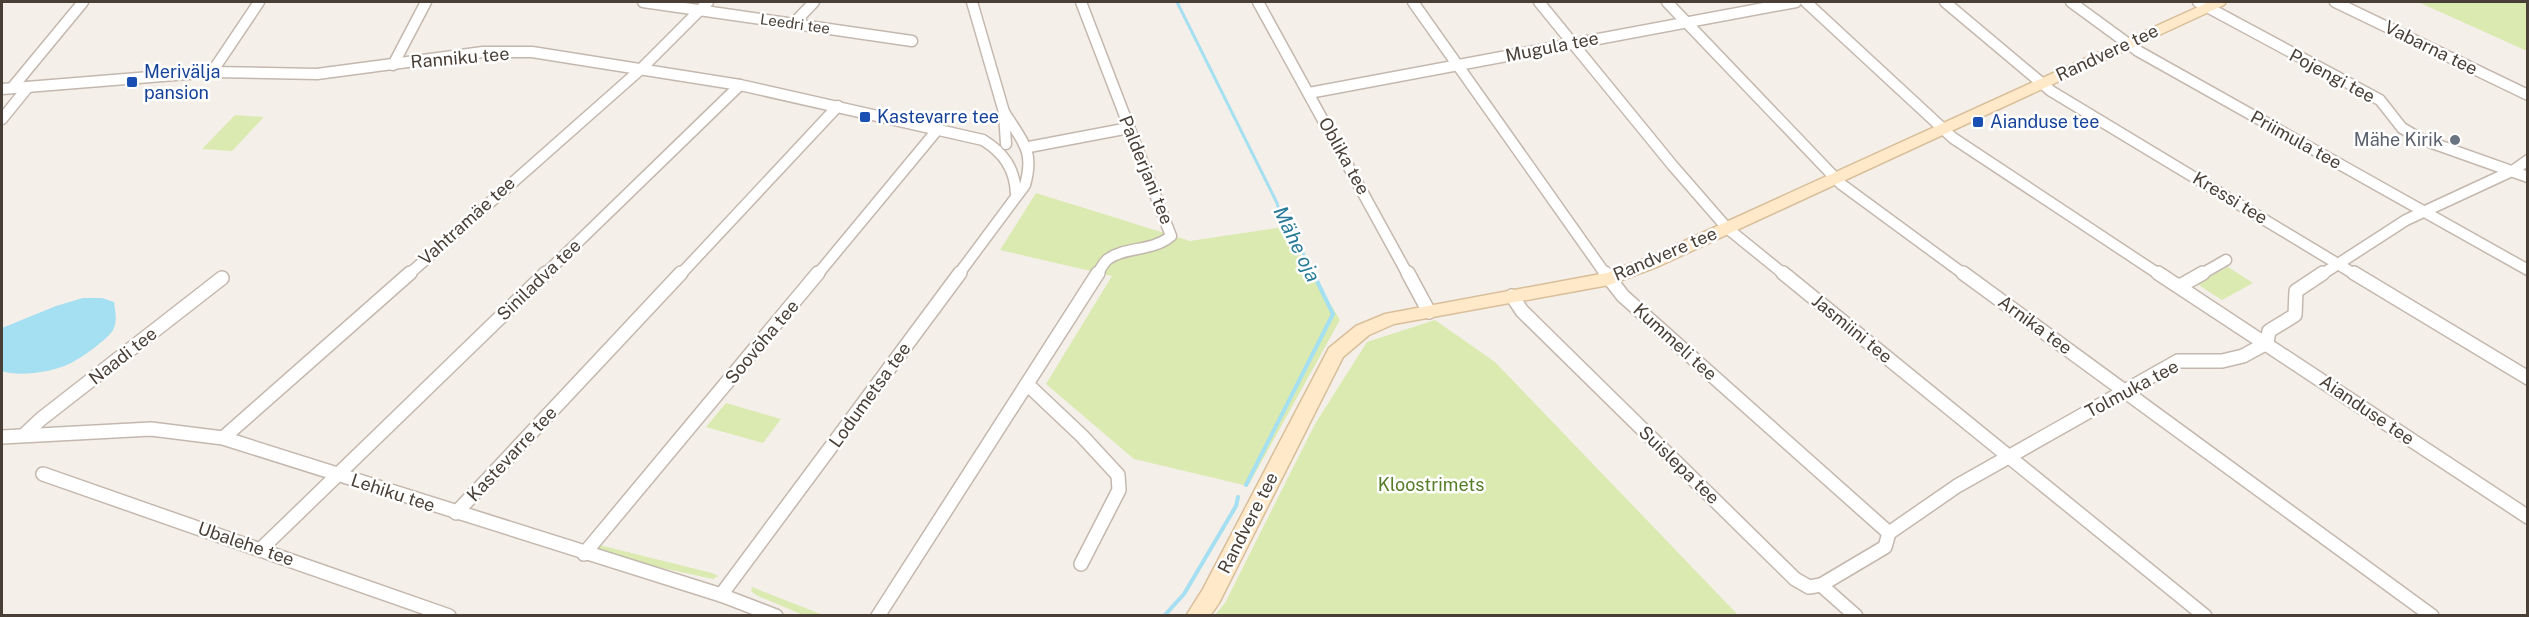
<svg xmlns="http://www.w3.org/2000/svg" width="2529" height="617" font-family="'Public Sans',sans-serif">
	<rect width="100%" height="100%" fill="#f5efe9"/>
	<!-- green -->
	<g fill="#daeab1">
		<polygon points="2418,2 2527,2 2527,51"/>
		<polygon points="235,115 264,117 232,151 202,149"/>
		<polygon points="1036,193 1190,241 1284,227 1340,320 1248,486 1134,459 1046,384 1112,276 1000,250"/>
		<polygon points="2228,267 2253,283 2222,300 2197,284"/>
		<polygon points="1435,320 1495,362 1738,615 1215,615 1225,603 1315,424 1367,342"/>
		<polygon points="726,403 781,419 763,443 706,427"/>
		<polygon points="599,545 712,573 718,576 713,579 630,561 597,550"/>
		<polygon points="752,587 823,615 803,615 756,595 751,591"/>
	</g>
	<!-- water -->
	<path fill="#a5dff2" d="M83,298h19l12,4c1,9 4,19 -1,28 -6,10 -33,29 -44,34 -16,8 -51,13 -67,7v-43l54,-22z"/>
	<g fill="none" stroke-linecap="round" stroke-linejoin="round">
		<!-- stream-far1 -->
		<polyline stroke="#a5dff2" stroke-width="3" points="1177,2 1277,203 1281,217 1290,227 1314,275"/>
		<!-- stream -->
		<g stroke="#a5dff2" stroke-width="4">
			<polyline points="1246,485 1333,314 1313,273"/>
			<polyline points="1164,616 1184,594 1236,506 1238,497"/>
		</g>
		<!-- street-far1 casing -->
		<g stroke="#c4b8ae" stroke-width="13">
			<g id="street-far1">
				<polyline points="643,2 912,41"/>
				<polyline points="972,2 1004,112 1006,144"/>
				<path d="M1081,2l90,234c-19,16 -45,10 -63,23 -5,4 -8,11 -11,16"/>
				<polyline points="1258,2 1408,275"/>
				<polyline points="1413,2 1606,275"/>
				<polyline points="1539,2 1673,166 1727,228 1785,275"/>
				<polyline points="1667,2 1841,184 1965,275"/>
				<polyline points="1806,2 1953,138 2160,275"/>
				<polyline points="1945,2 2051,91 2356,275"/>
				<polyline points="2071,2 2138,51 2528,270"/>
				<polyline points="2198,2 2380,100 2402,128 2421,139 2528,177"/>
				<polyline points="2335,2 2528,95"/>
				<polyline points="794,23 814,2"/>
				<polyline points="393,65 426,2"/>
				<polyline points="212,72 259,2"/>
				<polyline points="12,88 83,2"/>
				<path d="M2,89l210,-17 105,2 166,-22h49l208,33 243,55c21,13 32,29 33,54"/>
				<polyline points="1309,93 1796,2"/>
				<polyline points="2,119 28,87"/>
				<polyline points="1029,147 1129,128"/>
				<polyline points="408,275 641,69 708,2"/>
				<polyline points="544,275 740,85"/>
				<polyline points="680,275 838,106"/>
				<polyline points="817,275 938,129"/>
				<path d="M958,275l67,-90c10,-35 -3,-44 -21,-73"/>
				<polyline points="2200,275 2226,260"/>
				<polyline points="2321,275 2406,220 2514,170 2528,160"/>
			</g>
		</g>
		<!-- street casing -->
		<g stroke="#c4b8ae" stroke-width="16">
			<g id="street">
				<polyline points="1408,273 1429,312"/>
				<polyline points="1605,273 1623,296 1889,533"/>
				<polyline points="1783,273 2205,616"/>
				<polyline points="1963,273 2432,616"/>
				<polyline points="2158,273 2528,517"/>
				<polyline points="2354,273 2528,378"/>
				<polyline points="2180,286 2203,273"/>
				<polyline points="1512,296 1522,311 1795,579 1809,587 1821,585 1885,547 1889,533 1957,486 2178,361 2222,361 2243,356 2267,343 2269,331 2295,315 2296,291 2323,273"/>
				<polyline points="1027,384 1082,436 1118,475 1119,490 1081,564"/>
				<polyline points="24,435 41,419 222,278"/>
				<polyline points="2,437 151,429 223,438 721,595 776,616"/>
				<polyline points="223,438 410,273"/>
				<polyline points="43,474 449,616"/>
				<polyline points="456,513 681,273"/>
				<polyline points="261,549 546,273"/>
				<polyline points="584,554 818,273"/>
				<polyline points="1821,585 1856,616"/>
				<polyline points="721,595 960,273"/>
				<polyline points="878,616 1098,273"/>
			</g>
		</g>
		<!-- secondary casing -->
		<g stroke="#d9be9a" stroke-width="3">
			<polygon id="secondary" points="2209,2 2226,2 2224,5 1659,266 1609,285 1394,324 1369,335 1343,357 1219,603 1210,616 1186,616 1203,589 1329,348 1356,326 1385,314 1606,273 1647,258"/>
		</g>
		<!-- street-far1 -->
		<use href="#street-far1" stroke="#fff" stroke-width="10"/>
		<!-- street -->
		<use href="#street" stroke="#fff" stroke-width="13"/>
		<!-- secondary -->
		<use href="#secondary" fill="#ffe9c9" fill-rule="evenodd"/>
	</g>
	<!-- markers -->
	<g fill="#1a4fb4" stroke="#fff" stroke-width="2">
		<rect x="126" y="76" width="12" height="12" rx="3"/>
		<rect x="859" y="111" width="12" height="12" rx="3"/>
		<rect x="1972" y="116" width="12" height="12" rx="3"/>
	</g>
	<circle fill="#6b7280" stroke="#fff" stroke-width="2" cx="2455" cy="140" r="6"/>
	<g text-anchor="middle" stroke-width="5" stroke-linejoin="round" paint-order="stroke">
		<!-- far-street labels -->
		<g font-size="15" fill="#493f37" stroke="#fff">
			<text transform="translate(795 24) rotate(8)" y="5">Leedri tee</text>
		</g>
		<!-- street labels -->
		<g font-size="18" fill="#493f37" stroke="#fff">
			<text transform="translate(1552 47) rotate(-11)" y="6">Mugula tee</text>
			<text transform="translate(2431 48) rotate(26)" y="6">Vabarna tee</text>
			<text transform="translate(2107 53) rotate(-25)" y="6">Randvere tee</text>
			<text transform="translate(460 58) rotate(-5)" y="6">Ranniku tee</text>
			<text transform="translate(2332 76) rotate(28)" y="6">Pojengi tee</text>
			<text transform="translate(2296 140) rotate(29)" y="6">Priimula tee</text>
			<text transform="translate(1344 156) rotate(61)" y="6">Oblika tee</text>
			<text transform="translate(1146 170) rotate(68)" y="6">Palderjani tee</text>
			<text transform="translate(2230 198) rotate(31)" y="6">Kressi tee</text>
			<text transform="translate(467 221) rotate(-42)" y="6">Vahtramäe tee</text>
			<text transform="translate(1665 254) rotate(-23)" y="6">Randvere tee</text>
			<text transform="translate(539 280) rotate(-44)" y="6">Siniladva tee</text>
			<text transform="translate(2035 325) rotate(36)" y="6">Arnika tee</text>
			<text transform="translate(1852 329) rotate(39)" y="6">Jasmiini tee</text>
			<text transform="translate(762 342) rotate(-50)" y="6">Soovõha tee</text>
			<text transform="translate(1675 342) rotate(42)" y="6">Kummeli tee</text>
			<text transform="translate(123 356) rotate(-38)" y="6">Naadi tee</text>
			<text transform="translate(2132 389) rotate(-28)" y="6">Tolmuka tee</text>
			<text transform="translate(870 395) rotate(-54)" y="6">Lodumetsa tee</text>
			<text transform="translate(2367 410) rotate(34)" y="6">Aianduse tee</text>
			<text transform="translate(512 454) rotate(-47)" y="6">Kastevarre tee</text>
			<text transform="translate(1679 465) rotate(44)" y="6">Suislepa tee</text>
			<text transform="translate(393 493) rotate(18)" y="6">Lehiku tee</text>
			<text transform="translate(1248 523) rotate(-63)" y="6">Randvere tee</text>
			<text transform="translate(246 544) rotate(19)" y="6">Ubalehe tee</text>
		</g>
		<!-- transit labels -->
		<g font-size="18" fill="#164399" stroke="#fff" text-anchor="start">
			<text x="144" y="78">Merivälja<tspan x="144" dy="21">pansion</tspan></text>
			<text x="877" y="123">Kastevarre tee</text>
			<text x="1990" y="128">Aianduse tee</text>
		</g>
		<!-- worship labels -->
		<g font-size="18" fill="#5b616d" stroke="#fff" text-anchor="end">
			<text x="2443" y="146">Mähe Kirik</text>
		</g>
		<!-- park labels -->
		<g font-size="18" fill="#567d28" stroke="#fff">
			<text x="1431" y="491">Kloostrimets</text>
		</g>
		<!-- water labels -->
		<g font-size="20" font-style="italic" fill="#277a97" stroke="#fff">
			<text transform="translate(1297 244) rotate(64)" y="7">Mähe oja</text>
		</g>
	</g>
	<!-- border -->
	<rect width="2529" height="617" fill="none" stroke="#493f37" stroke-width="6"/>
</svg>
